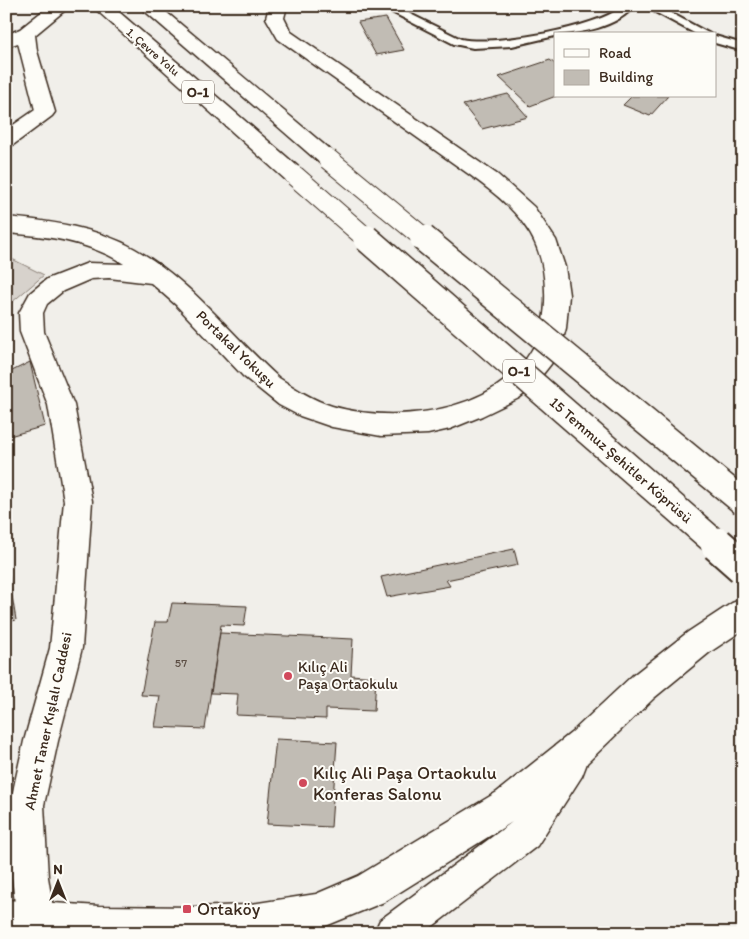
<svg xmlns="http://www.w3.org/2000/svg" width="749" height="939" font-family="Itim,sans-serif">
	<rect width="100%" height="100%" fill="#f1efea"/>
	<filter id="ink" filterUnits="userSpaceOnUse"><feTurbulence type="fractalNoise" baseFrequency=".02" numOctaves="2"/><feDisplacementMap in="SourceGraphic" scale="10" xChannelSelector="R" yChannelSelector="G"/><feConvolveMatrix kernelMatrix="1 2 1 2 8 2 1 2 1" color-interpolation-filters="sRGB"/></filter>
	<g filter="url(#ink)">
		<!-- green -->
		<polygon fill="#d7d2cc" stroke="#897e75" points="6,256 44,275 11,303 6,301"/>
		<!-- building -->
		<g fill="#c1bcb4" stroke="#3b2a1e">
			<polygon points="386,18 404,50 376,55 358,22"/>
			<polygon points="550,60 555,64 556,96 530,106 499,77"/>
			<polygon points="508,94 528,117 482,129 463,105"/>
			<polygon points="632,96 668,96 650,116 623,105"/>
			<polygon points="30,362 45,426 6,437 6,367 8,373"/>
			<polygon points="514,549 518,565 446,580 450,586 387,597 381,577"/>
			<polygon points="6,559 16,620 6,623"/>
			<polygon points="172,603 247,606 244,626 221,625 205,729 155,727 160,696 141,695 155,622 168,622"/>
			<polygon points="220,633 353,639 351,675 376,677 374,711 326,709 326,719 236,715 238,694 211,693"/>
			<polygon points="276,739 337,742 331,827 267,824"/>
		</g>
		<g fill="none" stroke-linecap="round" stroke-linejoin="round">
			<!-- service casing -->
			<g stroke="#3b2a1e" stroke-width="4">
				<g id="service">
					<path d="M380,6h14l67,33c33,7 137,-11 162,-33h11c-17,21 -53,28 -79,28v2l-43,10 -39,2 -19,-4z"/>
					<polygon points="644,6 658,6 710,34 696,34"/>
					<polygon points="715,36 743,44 743,51 715,43"/>
				</g>
			</g>
			<!-- minor casing -->
			<g stroke="#3b2a1e" stroke-width="3">
				<polygon id="minor" points="49,6 70,6 35,35 37,51 55,112 52,116 13,145 6,146 6,130 35,110 18,43 6,47 6,35 20,29"/>
			</g>
			<!-- secondary casing -->
			<g stroke="#3b2a1e" stroke-width="3">
				<path id="secondary" d="M269,6h18l-3,12 7,14 207,143 36,32 22,33 9,27 4,28 -3,33 -4,15 -11,21 -19,24 -13,10 -37,18 -32,13 -22,5 -47,2 -49,-9 -32,-11 -21,-11 -36,-29 -67,-71 -25,-22 -42,-5 -18,1 -28,12 -16,13 -4,9 1,19 30,73 18,96 -10,147 -24,93 -14,64 4,72 7,44 -5,12h-28l-5,-12 -5,-44 -2,-72 14,-64 26,-93 14,-147 -16,-96 -28,-73 -1,-19 11,-20 17,-14 41,-16 36,1c-35,-23 -78,-28 -118,-31v-16c43,4 90,10 129,32 57,32 96,86 144,129 17,11 34,22 53,28 81,24 210,-3 213,-104 1,-26 -4,-55 -20,-76 -14,-21 -35,-36 -55,-51l-192,-136 -12,-21z"/>
			</g>
			<!-- primary casing -->
			<g stroke="#3b2a1e" stroke-width="3">
				<polygon id="primary" points="743,599 743,630 710,652 654,698 587,763 582,776 537,846 424,933 374,933 380,920 512,822 384,902 316,930 302,933 6,933 6,900 99,906 194,907 245,905 316,894 358,876 497,792 571,733 632,676 688,632 732,603"/>
			</g>
			<!-- motorway casing -->
			<g stroke="#3b2a1e" stroke-width="3">
				<g id="motorway">
					<polygon points="92,6 112,6 303,171 306,176 303,181 295,183 287,181"/>
					<polygon points="139,6 159,6 335,154 338,159 335,164 328,166 321,164"/>
				</g>
			</g>
			<!-- service -->
			<use href="#service" fill="#fdfcf7" fill-rule="evenodd"/>
			<!-- minor -->
			<use href="#minor" fill="#fdfcf7" fill-rule="evenodd"/>
			<!-- secondary -->
			<use href="#secondary" fill="#fdfcf7" fill-rule="evenodd"/>
			<!-- primary -->
			<use href="#primary" fill="#fdfcf7" fill-rule="evenodd"/>
			<!-- motorway -->
			<use href="#motorway" fill="#fdfcf7" fill-rule="evenodd"/>
			<!-- motorway-bridge-far2 casing -->
			<g stroke="#3b2a1e" stroke-width="22" stroke-linecap="butt">
				<g id="motorway-bridge-far2">
					<polyline points="328,159 425,239"/>
					<polyline points="295,176 367,239"/>
				</g>
			</g>
			<!-- motorway-bridge-far1 casing -->
			<g stroke="#3b2a1e" stroke-width="29" stroke-linecap="butt">
				<g id="motorway-bridge-far1">
					<polyline points="366,238 719,546"/>
					<polyline points="423,238 743,502"/>
				</g>
			</g>
			<!-- motorway-bridge casing -->
			<g stroke="#3b2a1e" stroke-width="37" stroke-linecap="butt">
				<polyline id="motorway-bridge" points="717,544 743,567"/>
			</g>
			<!-- motorway-bridge-far2 -->
			<use href="#motorway-bridge-far2" stroke="#fdfcf7" stroke-width="20"/>
			<!-- motorway-bridge-far1 -->
			<use href="#motorway-bridge-far1" stroke="#fdfcf7" stroke-width="26"/>
			<!-- motorway-bridge -->
			<use href="#motorway-bridge" stroke="#fdfcf7" stroke-width="33"/>
		</g>
	</g>
	<!-- markers -->
	<g fill="#d1495b" stroke="#fdfcf7" stroke-width="2">
		<circle cx="288" cy="676" r="5"/>
		<circle cx="303" cy="783" r="5"/>
		<rect x="182" y="904" width="10" height="10" rx="2.5"/>
	</g>
	<g text-anchor="middle" stroke-width="4" stroke-linejoin="round" paint-order="stroke">
		<!-- far-street labels -->
		<g font-size="12" fill="#3b2a1e" stroke="#fdfcf7">
			<text transform="translate(153 52) rotate(41)" y="4">1. Çevre Yolu</text>
		</g>
		<!-- number labels -->
		<g font-size="12" fill="#5c4e44">
			<text x="181" y="667">57</text>
		</g>
		<!-- shield labels -->
		<g fill="#fdfcf7" stroke="#75695f" stroke-width="1">
			<rect x="182" y="80.5" width="32" height="23" rx="4"/>
			<rect x="503" y="359.5" width="32" height="23" rx="4"/>
		</g>
		<g font-size="14" font-weight="bold" fill="#3b2a1e">
			<text x="198" y="97">O-1</text>
			<text x="519" y="376">O-1</text>
		</g>
		<!-- street labels -->
		<g font-size="15" fill="#3b2a1e" stroke="#fdfcf7">
			<text transform="translate(236 349) rotate(44)" y="5">Portakal Yokuşu</text>
			<text transform="translate(621 460) rotate(41)" y="5">15 Temmuz Şehitler Köprüsü</text>
			<text transform="translate(48 721) rotate(-78)" y="5">Ahmet Taner Kışlalı Caddesi</text>
		</g>
		<!-- poi labels -->
		<g font-size="15" fill="#3b2a1e" stroke="#fdfcf7" text-anchor="start">
			<text x="298" y="672">Kılıç Ali<tspan x="298" dy="17">Paşa Ortaokulu</tspan></text>
		</g>
		<!-- near-poi labels -->
		<g font-size="18" fill="#3b2a1e" stroke="#fdfcf7" text-anchor="start">
			<text x="313" y="779">Kılıç Ali Paşa Ortaokulu<tspan x="313" dy="21">Konferas Salonu</tspan></text>
			<text x="197" y="915">Ortaköy</text>
		</g>
	</g>
	<!-- margin -->
	<rect width="749" height="939" fill="none" stroke="#fdfcf7" stroke-width="25"/>
	<rect x="12" y="12" width="724" height="914" fill="none" stroke="#3b2a1e" stroke-width="2" filter="url(#ink)"/>
	<!-- legend -->
	<rect x="554" y="32" width="162" height="65" fill="#fdfcf7" stroke="#afa8a0"/>
	<rect x="564" y="49" width="25" height="8" fill="#fdfcf7" stroke="#afa8a0"/>
	<text x="599" y="58" font-size="15" fill="#3b2a1e">Road</text>
	<rect x="564" y="70" width="25" height="15" fill="#c1bcb4" stroke="#afa8a0"/>
	<text x="599" y="82" font-size="15" fill="#3b2a1e">Building</text>
	<!-- north arrow -->
	<g transform="translate(58 882)" stroke="#fdfcf7" stroke-width="4" paint-order="stroke">
	<path d="M0-4L9 19L0 12L-9 19Z" fill="#3b2a1e"/>
	<text y="-8" font-size="14" font-weight="bold" text-anchor="middle" fill="#3b2a1e">N</text>
	</g>
</svg>
